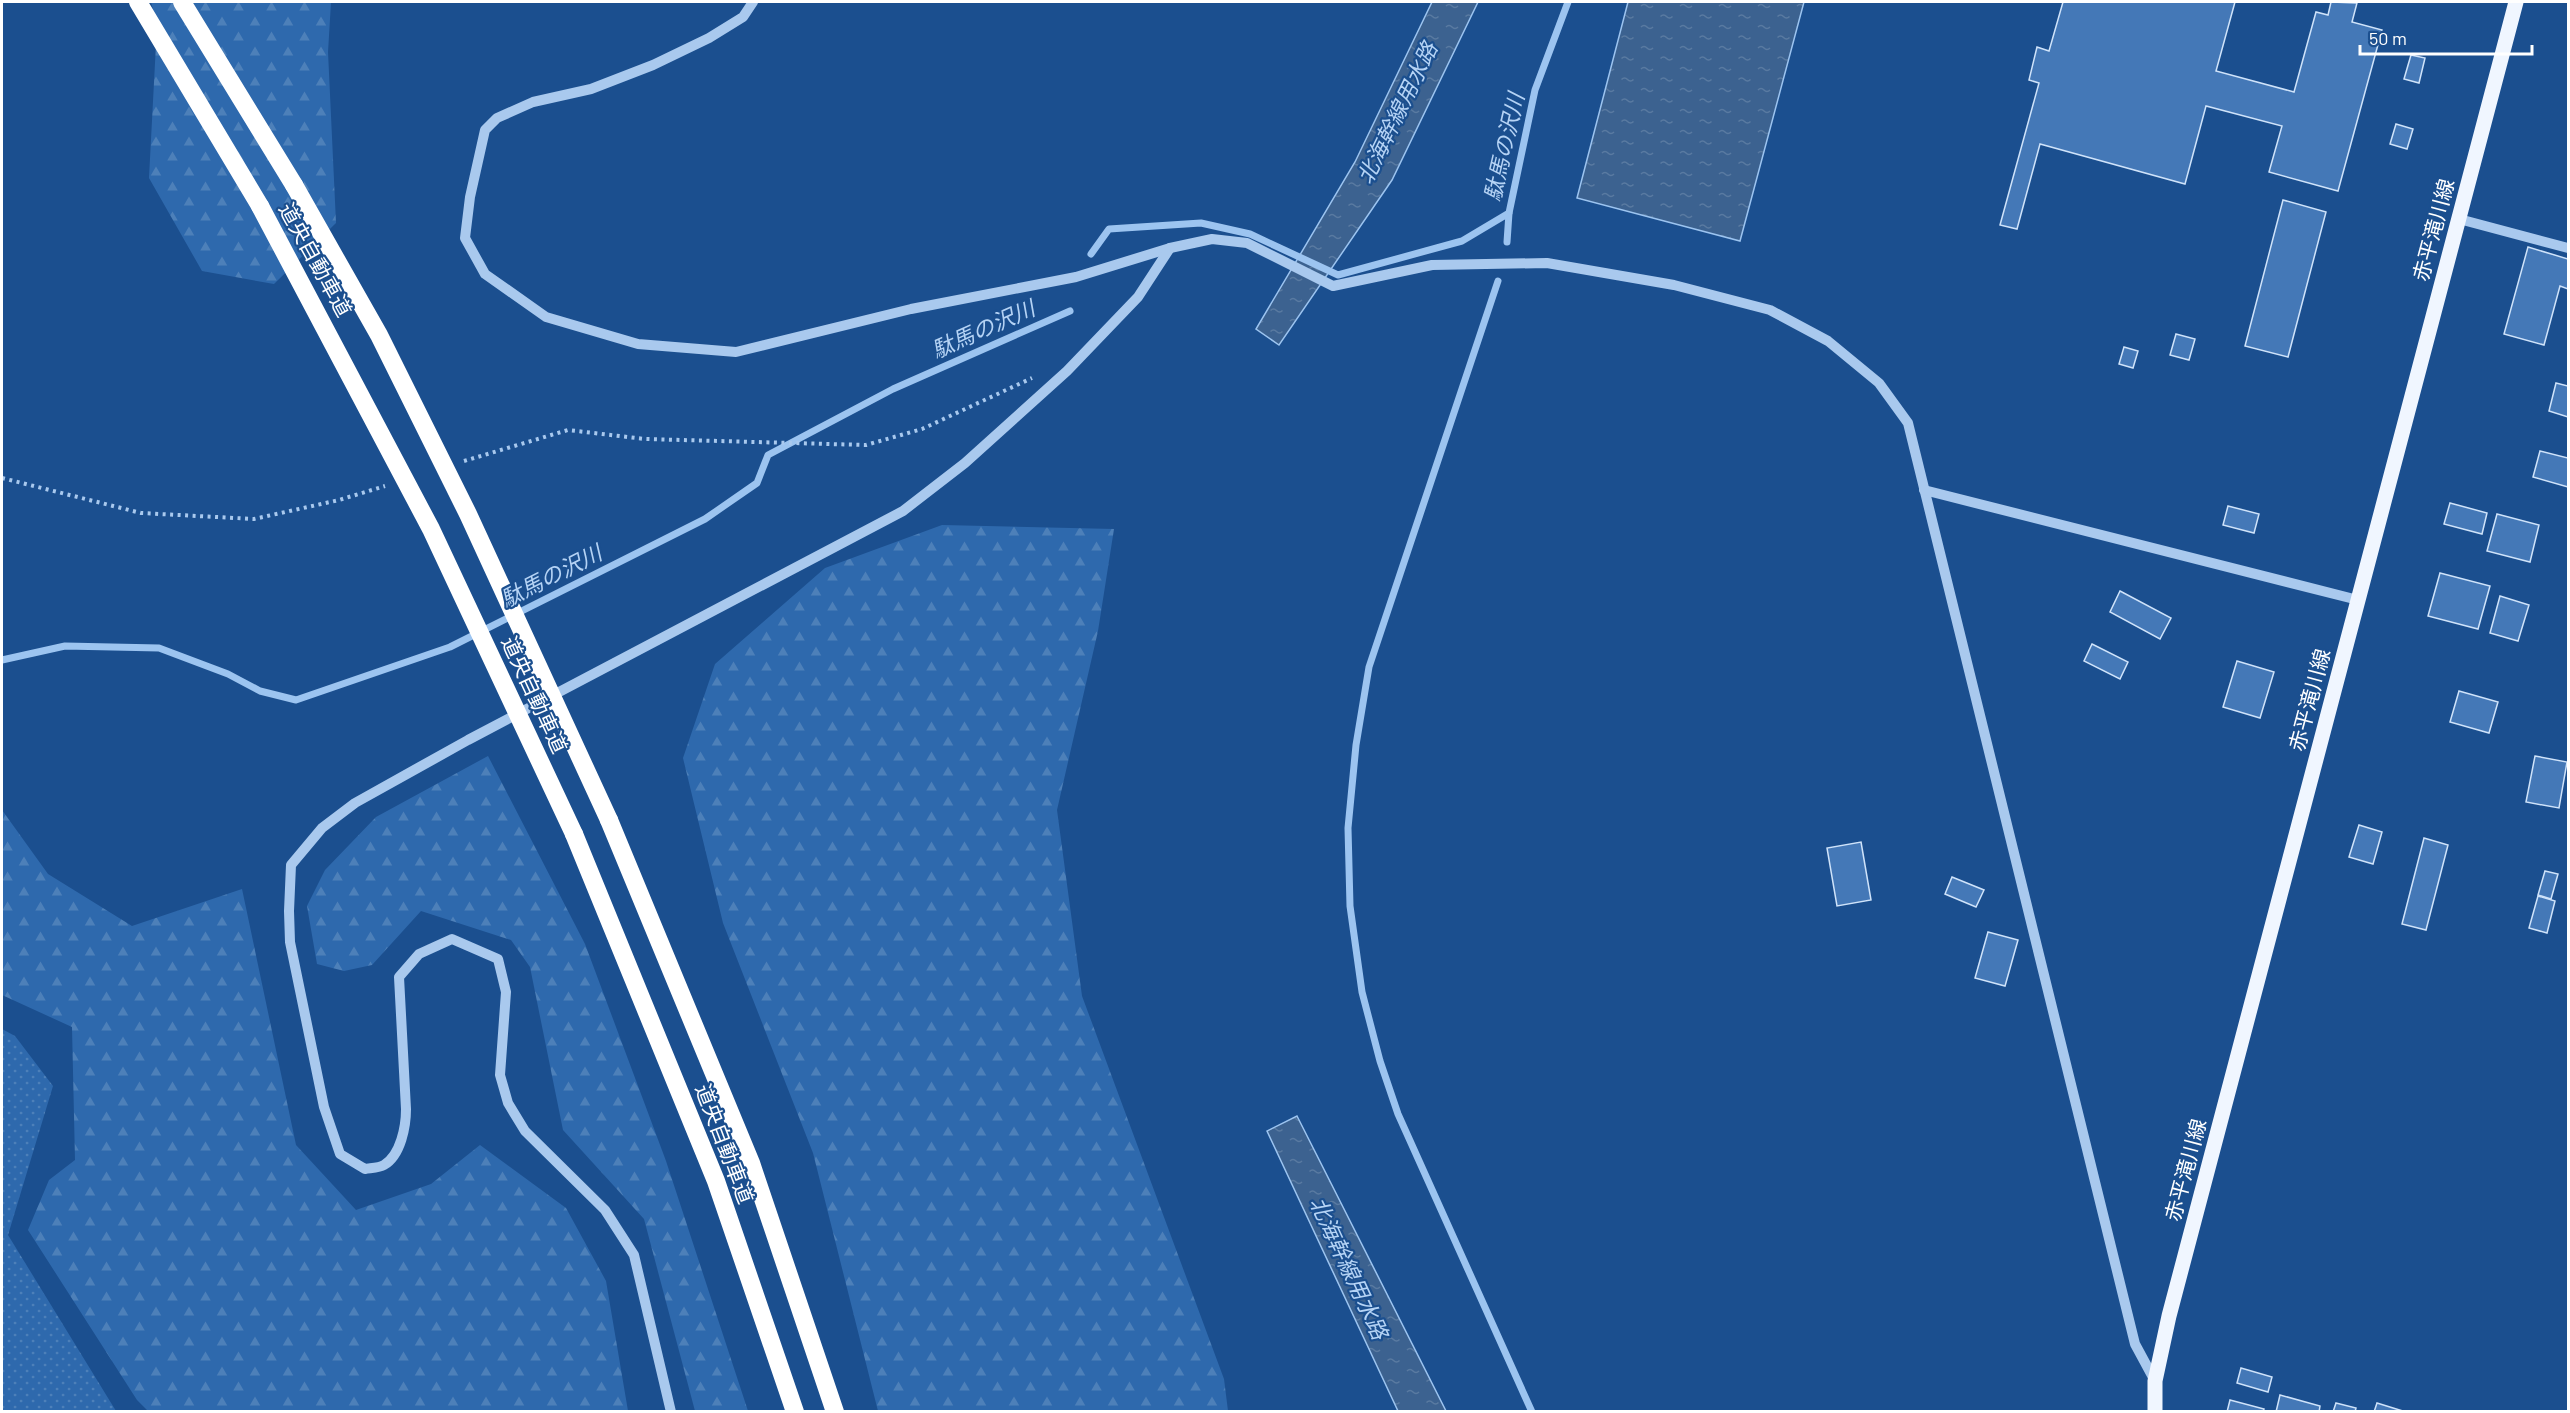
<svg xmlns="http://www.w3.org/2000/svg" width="2570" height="1413" font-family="Barlow,'Noto Sans JP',sans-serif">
	<defs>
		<pattern id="grass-dots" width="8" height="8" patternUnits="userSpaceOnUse" patternTransform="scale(1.5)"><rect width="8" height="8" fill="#2e69ad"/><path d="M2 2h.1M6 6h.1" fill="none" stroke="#4d80b9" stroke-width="1.8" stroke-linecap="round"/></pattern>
		<pattern id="forest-firs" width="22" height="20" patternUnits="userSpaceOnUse" patternTransform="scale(1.5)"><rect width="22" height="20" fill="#2e69ad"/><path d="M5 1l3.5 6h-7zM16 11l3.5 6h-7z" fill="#4d80b9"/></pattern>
		<pattern id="water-ripples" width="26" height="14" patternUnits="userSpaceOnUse" patternTransform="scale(1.5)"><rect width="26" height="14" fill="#3c6290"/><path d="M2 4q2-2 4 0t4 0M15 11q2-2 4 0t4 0" fill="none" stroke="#597aa1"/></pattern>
	</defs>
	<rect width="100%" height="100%" fill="#1b4f8f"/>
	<!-- grass -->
	<polygon fill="url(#grass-dots)" points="2,1029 15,1036 53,1086 8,1235 116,1411 2,1411"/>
	<!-- forest -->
	<g fill="url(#forest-firs)">
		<polygon points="151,2 331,2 328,52 336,223 274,284 202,271 149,178 157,25"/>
		<polygon points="942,525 1114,529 1098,631 1057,810 1082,996 1224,1379 1228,1411 878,1411 813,1153 723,923 683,758 715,664 825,568"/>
		<polygon points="488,756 585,944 666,1161 748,1411 695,1411 644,1219 563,1130 530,967 511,940 421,911 372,965 344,971 317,964 307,906 325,870 376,817"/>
		<polygon points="2,810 48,874 132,926 242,889 296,1145 356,1210 431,1184 480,1145 566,1208 606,1281 628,1411 148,1411 137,1400 28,1230 49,1180 75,1160 72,1027 2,995"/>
	</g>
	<!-- water -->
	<g fill="url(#water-ripples)" stroke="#9cc4f0" stroke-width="1.5">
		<polygon points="1432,2 1478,2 1392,180 1279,345 1256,329 1355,162"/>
		<polygon points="1628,2 1804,2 1740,241 1577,198"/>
		<polygon points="1297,1116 1446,1411 1398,1411 1267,1131"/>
	</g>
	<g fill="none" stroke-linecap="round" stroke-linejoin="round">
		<!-- stream -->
		<g stroke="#9cc4f0" stroke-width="7">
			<polyline points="1507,242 1509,213"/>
			<polyline points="1091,254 1109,229 1201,223 1250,234 1338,275 1462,241 1509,213 1535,90 1568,2"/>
			<polyline points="1498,281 1369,667 1356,745 1348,828 1350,906 1362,992 1380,1061 1398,1114 1532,1412"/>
			<polyline points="2,660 65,646 159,648 228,674 260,691 296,700 450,647 705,519 757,483 768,455 893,389 1070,311"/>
		</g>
	</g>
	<!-- building -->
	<g fill="#4478b7" stroke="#cfe3fa" stroke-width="1.5">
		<polygon points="2063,2 2235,2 2216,71 2294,92 2316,12 2328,15 2331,2 2357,3 2352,22 2382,30 2338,191 2269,172 2282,126 2206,106 2185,184 2040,144 2017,229 2000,225 2039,83 2029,80 2037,47 2049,51"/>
		<polygon points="2411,55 2425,58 2419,83 2404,79"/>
		<polygon points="2396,124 2413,129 2407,149 2390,144"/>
		<polygon points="2283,200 2326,212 2288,357 2245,346"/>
		<polygon points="2528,247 2568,259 2568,289 2560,286 2544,345 2504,334"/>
		<polygon points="2176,334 2195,339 2189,360 2170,355"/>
		<polygon points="2124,347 2138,351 2133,368 2119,364"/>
		<polygon points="2556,383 2568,386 2568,417 2549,411"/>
		<polygon points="2540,451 2568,458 2568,487 2533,477"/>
		<polygon points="2450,503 2487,513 2482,534 2444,524"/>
		<polygon points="2228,506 2259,514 2254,533 2223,525"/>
		<polygon points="2497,514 2539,525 2530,562 2487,551"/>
		<polygon points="2440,573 2490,586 2478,629 2428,616"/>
		<polygon points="2120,591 2171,618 2160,639 2110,612"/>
		<polygon points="2500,596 2529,605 2518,641 2490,633"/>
		<polygon points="2092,644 2128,662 2120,679 2084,661"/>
		<polygon points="2237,661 2274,672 2260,718 2223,707"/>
		<polygon points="2459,691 2498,702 2489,733 2450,722"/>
		<polygon points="2535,756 2567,762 2559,808 2526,802"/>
		<polygon points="2359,825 2382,832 2373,864 2349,857"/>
		<polygon points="2424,838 2448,845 2426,930 2402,924"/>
		<polygon points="1861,842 1871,900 1837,906 1827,848"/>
		<polygon points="2545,871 2558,874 2551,899 2538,895"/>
		<polygon points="1952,877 1984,890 1976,907 1945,894"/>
		<polygon points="2538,896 2555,901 2547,933 2529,928"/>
		<polygon points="1988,932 2018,940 2005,986 1975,978"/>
		<polygon points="2241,1368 2272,1377 2268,1392 2237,1383"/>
		<polygon points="2280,1395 2320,1406 2319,1412 2276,1412"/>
		<polygon points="2230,1400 2264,1409 2263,1412 2227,1412"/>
		<polygon points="2336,1403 2356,1408 2355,1412 2333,1412"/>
		<polygon points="2377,1403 2406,1412 2374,1412"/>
	</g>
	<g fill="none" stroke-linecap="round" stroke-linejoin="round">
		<!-- path -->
		<g stroke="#a9c9ee" stroke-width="4" stroke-dasharray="3 4.5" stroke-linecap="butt">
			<polyline points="464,461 568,430 645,439 866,445 922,429 1032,378"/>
			<polyline points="2,478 141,513 254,519 339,500 385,486"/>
		</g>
		<!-- minor -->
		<g stroke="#a9c9ee" stroke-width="10">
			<polyline points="753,2 743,17 709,38 653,65 591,89 533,102 497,118 485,130 470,197 465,238 485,274 546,317 638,344 736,352 911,309 1076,277 1170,248 1212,239 1247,243 1333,286 1432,265 1547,263 1674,285 1770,310 1828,341 1879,383 1908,423 2135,1344 2155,1381"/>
			<polyline points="2459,219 2568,248"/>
			<polyline points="1924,490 2358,600"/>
			<path d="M671,1412l-37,-157 -29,-45 -80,-79 -17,-28 -8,-28 6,-83 -8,-33 -46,-20 -33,15 -20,23 7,132c0,17 -5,46 -22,56 -5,3 -14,3 -19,4l-25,-15 -16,-47 -34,-165 -1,-31 2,-46 31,-37 33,-25 113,-63 435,-229 62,-48 102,-92 71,-74 32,-49"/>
		</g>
		<!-- major -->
		<polyline stroke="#f0f6ff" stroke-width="15" points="2155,1412 2155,1381 2169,1316 2516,2"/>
		<!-- highway -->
		<g stroke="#fff" stroke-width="18">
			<polyline points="138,2 260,206"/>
			<polyline points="182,2 294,185"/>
			<polyline points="609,820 751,1163 835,1412"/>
			<polyline points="574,834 716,1181 795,1412"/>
		</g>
		<!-- highway-bridge -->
		<g stroke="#fff" stroke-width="18">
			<polyline points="294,185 379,335 468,514 609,820"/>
			<polyline points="260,206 431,529 574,834"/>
		</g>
	</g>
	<g text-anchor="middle" stroke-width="4.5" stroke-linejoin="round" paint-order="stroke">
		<!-- street labels -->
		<g font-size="21" fill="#fff" stroke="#1b4f8f">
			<text transform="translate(2434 230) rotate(-75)" y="7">赤平滝川線</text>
			<text transform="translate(315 260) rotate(61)" y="7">道央自動車道</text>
			<text transform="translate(534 695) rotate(65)" y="7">道央自動車道</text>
			<text transform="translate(2310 700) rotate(-75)" y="7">赤平滝川線</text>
			<text transform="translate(724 1144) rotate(69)" y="7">道央自動車道</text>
			<text transform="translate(2186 1170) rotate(-75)" y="7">赤平滝川線</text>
		</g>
		<!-- water labels -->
		<g font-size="22" font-style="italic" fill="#b5d3f5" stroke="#1b4f8f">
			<text transform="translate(1397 113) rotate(-64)" y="8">北海幹線用水路</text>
			<text transform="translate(1504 147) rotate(-77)" y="8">駄馬の沢川</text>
			<text transform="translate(983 329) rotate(-24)" y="8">駄馬の沢川</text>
			<text transform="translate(551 576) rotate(-27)" y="8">駄馬の沢川</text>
			<text transform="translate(1349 1268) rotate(65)" y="8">北海幹線用水路</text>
		</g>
	</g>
	<!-- border -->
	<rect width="2570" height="1413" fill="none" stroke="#ffffff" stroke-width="6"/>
	<!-- scale -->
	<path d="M2360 45v9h172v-9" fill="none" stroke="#ffffff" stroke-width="3"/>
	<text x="2369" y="45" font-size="18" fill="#ffffff" stroke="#1b4f8f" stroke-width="4.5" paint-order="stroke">50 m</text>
</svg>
